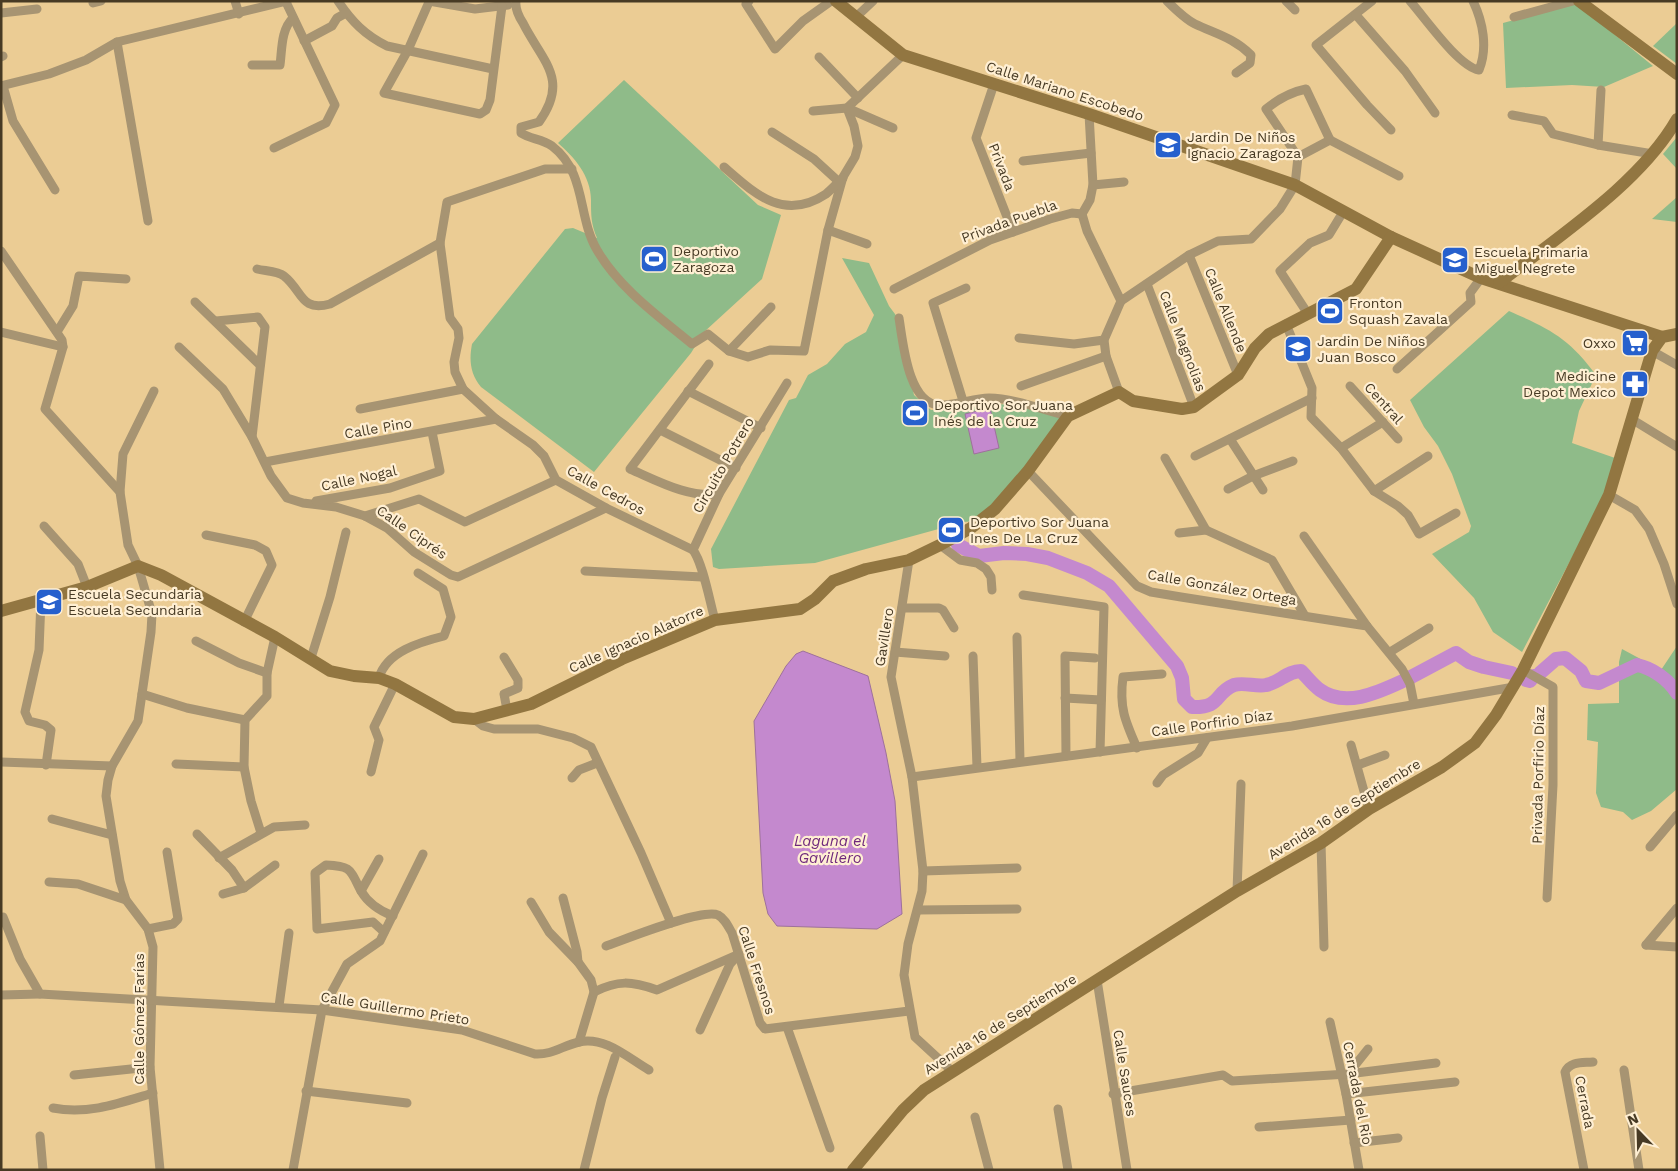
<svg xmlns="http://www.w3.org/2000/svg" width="1678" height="1171" font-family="'Work Sans',sans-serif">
	<rect width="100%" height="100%" fill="#ebcc94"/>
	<!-- green -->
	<g fill="#8fbb89">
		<polygon points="1576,3 1653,66 1604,87 1572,85 1506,88 1503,23"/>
		<polygon points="1677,23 1677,64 1653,46"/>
		<path d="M624,80l134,125 23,10 -19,64 -58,53 -13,21 -97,119 -113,-85c-11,-13 -12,-27 -9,-43l93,-115 8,-1 24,10c-6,-14 -6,-23 -6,-38 0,-24 -17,-43 -33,-57z"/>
		<polygon points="1677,137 1677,169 1663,154"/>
		<polygon points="1677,197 1677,222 1652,219"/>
		<polygon points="842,258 869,263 889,306 898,318 914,395 931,410 1006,404 1065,417 1024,472 975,521 964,522 815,563 719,569 713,567 711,549 789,400 796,398 808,375 827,364 845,344 866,332 874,315"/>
		<path d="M1509,311c41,18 60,27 87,64l-17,36 -7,32 43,15 -9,35 -84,159 -29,-20 -19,-34 -42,-44 37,-22 2,-6 -19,-52 -14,-28 -14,-19 -14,-27z"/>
		<polygon points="1677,646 1677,789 1651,811 1632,820 1623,812 1601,807 1596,793 1598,742 1587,740 1588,704 1619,703 1619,662 1622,649 1661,670"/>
	</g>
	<!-- water -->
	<g fill="#c489ce" stroke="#9e719b">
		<polygon points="990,408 999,448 974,454 965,414"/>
		<polygon points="803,651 868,676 886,753 895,801 902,914 877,929 777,926 768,914 763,893 754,721 786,666 796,654"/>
	</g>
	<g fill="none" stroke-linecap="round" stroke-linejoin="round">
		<!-- river -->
		<g stroke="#c489ce" stroke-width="14">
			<path d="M958,545l21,11 25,-3 23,1 21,4 39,15 22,13 68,80 5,12 2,21 8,8c30,1 22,-14 42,-22 10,-3 22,2 32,0 13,-2 21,-14 35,-14 6,6 12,14 19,19 26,19 61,1 85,-10"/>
			<path d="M1540,673l16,-14 9,-1 16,13 5,10 13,2 38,-18c15,3 31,14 40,28"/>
			<polyline points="1411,677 1456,653 1469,662 1484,667 1512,673"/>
			<polyline points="1526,680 1530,681 1534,676"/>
		</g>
		<!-- street -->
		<g stroke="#a79472" stroke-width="9">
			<polyline points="235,1 239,14"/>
			<path d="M338,1c14,21 27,34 49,45l106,23"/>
			<polyline points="429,1 475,9 508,5"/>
			<path d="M516,1c-1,8 3,16 7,22 19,38 47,56 16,99l-18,5v6c9,6 21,6 31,13 35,27 25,70 45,104 22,38 61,66 95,94l16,-10 21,17 19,6 22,-7 34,1 24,-121 15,-53 12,-20 3,-11 -4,-20 -7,-18 56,-53"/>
			<polyline points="749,1 746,4 775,49 803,21 831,1"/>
			<path d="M1167,1c8,8 18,18 28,23 21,10 39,14 56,31l-1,8 -14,10"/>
			<polyline points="1286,1 1295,10"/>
			<polyline points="1372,1 1316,45 1367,105 1391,130"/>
			<path d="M1410,1c16,18 48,65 69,69 9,-22 4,-48 -6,-69"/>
			<polyline points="429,2 408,50 384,93 480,114 486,110 490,100 502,6"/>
			<polyline points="93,3 101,1"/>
			<polyline points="1,13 37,9"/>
			<polyline points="1356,15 1405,71 1435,113"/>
			<polyline points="856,17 873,1"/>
			<polyline points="1514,17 1573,1"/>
			<polyline points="304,41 332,26 337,18 346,13"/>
			<polyline points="117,42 148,221"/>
			<polyline points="1,57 3,56"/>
			<polyline points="819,57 858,98"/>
			<path d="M252,65h28c2,-15 1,-36 13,-47"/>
			<polyline points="994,84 976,138 1013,232"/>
			<polyline points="1,86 49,74 86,60 117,42 287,1"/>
			<polyline points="3,86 13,121 55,190"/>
			<polyline points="813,111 847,108 893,128"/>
			<polyline points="1089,114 1093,185 1090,200 1082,214 1087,231 1121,301 1104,340 1106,356 1119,392"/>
			<polyline points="1512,115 1544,121 1553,134 1598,145 1653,154"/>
			<polyline points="772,132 814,159 838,181"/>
			<polyline points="1330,140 1399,176"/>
			<polyline points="1598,145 1601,90"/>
			<polyline points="274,148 326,123 335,105 286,2"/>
			<polyline points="1298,157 1330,140"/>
			<polyline points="1023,161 1091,153"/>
			<path d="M724,167c31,27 60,55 102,27 6,-5 11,-11 17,-16"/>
			<polyline points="572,169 545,169 447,202 440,243 450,318 458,329 459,338 454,362 455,372 463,389 496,419 533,445 544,456 556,480 606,508 693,550"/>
			<polyline points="1093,185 1124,182"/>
			<polyline points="828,230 867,244"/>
			<polyline points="1,251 62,340 63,347 45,409 120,492 128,545 138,566 152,614 151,632 138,721 112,766 108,780 106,796 120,881 126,900 148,929 153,947 150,1067 160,1170"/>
			<polyline points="1189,255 1238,375"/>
			<path d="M257,269c8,2 21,2 27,7 19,15 16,36 46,28l110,-61"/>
			<polyline points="1147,284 1194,407"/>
			<polyline points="894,289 990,240 1050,219 1072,213 1082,214"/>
			<path d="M1121,301l68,-46 29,-14 33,-2 29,-30 15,-24 3,-28 -32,-48c11,-9 25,-17 40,-20l24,51"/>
			<polyline points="195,302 260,365"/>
			<polyline points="1308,314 1280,271 1310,243 1329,235 1343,212"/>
			<path d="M899,318c4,24 9,87 41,87 17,1 33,-7 49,-7 24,0 55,12 79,18"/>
			<polyline points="216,321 258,317 265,327 252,437"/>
			<polyline points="1286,324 1312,388 1311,417 1341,448 1374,491 1398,506 1408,515 1419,534 1456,513"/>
			<polyline points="1,332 63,347"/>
			<polyline points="57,332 73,306 79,276 126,279"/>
			<polyline points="1019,338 1074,344 1104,340"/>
			<polyline points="179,347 223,389 252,437 271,476 287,498 303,503 336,507 365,516 387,528 414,552 451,575 458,577 606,508"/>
			<polyline points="729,351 771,307"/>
			<polyline points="1652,351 1677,365"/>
			<path d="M709,364l-79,105c28,12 58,29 89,25"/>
			<polyline points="1397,369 1471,302 1470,293 1481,278"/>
			<polyline points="1021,386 1106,356"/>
			<polyline points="1350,386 1398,439"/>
			<polyline points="688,391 761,428"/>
			<polyline points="963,401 933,303 966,288"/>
			<polyline points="360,409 463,389"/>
			<polyline points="1633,420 1677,447"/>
			<polyline points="660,430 736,468"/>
			<polyline points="1230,439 1263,490"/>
			<polyline points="1341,448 1383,422"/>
			<polyline points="1195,456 1312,398"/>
			<polyline points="1165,458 1206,530 1272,560 1305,616"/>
			<polyline points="265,462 496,419"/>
			<polyline points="1028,471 1137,586 1151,592 1181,597 1367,626 1402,669 1410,684 1414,704"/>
			<polyline points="1228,489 1253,476 1293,461"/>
			<polyline points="1374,491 1428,456"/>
			<polyline points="120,492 123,454 154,391"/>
			<polyline points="1609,495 1635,510 1649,529 1664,564 1677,604"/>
			<polyline points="316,501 390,488 440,471 432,432"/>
			<polyline points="365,516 419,499 465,522 556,480"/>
			<polyline points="44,526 78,564 87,587"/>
			<polyline points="1179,533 1206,530"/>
			<polyline points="206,535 255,545 266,551 272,565 244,622"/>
			<polyline points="1304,536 1367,626"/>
			<polyline points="940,545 960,560 977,563 986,569 991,577 992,590"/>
			<polyline points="909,560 891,677 912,777 923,871 922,891 908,944 904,975 915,1037 953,1072"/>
			<polyline points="585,571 702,577"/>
			<polyline points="1023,595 1104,607 1100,752"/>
			<polyline points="41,600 39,650 25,712 29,721 45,725 51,730 46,765"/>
			<polyline points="902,608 939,608 943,610 954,628"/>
			<path d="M715,620c-5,-17 -12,-57 -22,-70l26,-56 68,-111"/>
			<polyline points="1017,637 1020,761"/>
			<polyline points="196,641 239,663 267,673"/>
			<polyline points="895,652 945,656"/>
			<polyline points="1390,652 1429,628"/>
			<polyline points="973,656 977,767"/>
			<polyline points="504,657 518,680 518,688 504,694 507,710"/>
			<polyline points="311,658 330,597 346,532"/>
			<polyline points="1523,670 1553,687 1553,785 1547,898"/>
			<path d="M379,678c7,-26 41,-36 65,-42l7,-19 -8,-28 -25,-16"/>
			<polyline points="142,694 187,708 245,720"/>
			<polyline points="1065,698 1101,700"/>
			<polyline points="474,719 483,726 494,729 538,729 573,738 591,747 641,853 671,923"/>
			<polyline points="1351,745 1369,809"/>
			<path d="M1137,748c-12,-27 -18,-41 -14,-71l39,-3"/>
			<polyline points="1066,756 1065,656 1095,658"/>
			<polyline points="1,762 112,766"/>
			<polyline points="176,764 244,767"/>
			<polyline points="1358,765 1385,755"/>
			<polyline points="371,772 379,740 374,727 395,684"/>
			<polyline points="912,777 1292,726 1514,687"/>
			<polyline points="572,778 579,770 597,763"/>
			<polyline points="1157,783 1163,775 1198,753 1207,738"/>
			<polyline points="52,819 112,835"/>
			<polyline points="261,833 251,801 244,767 245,720 267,696 267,673 275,637"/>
			<polyline points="197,834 232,870 244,888"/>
			<polyline points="1321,843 1324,947"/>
			<polyline points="1650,847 1677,815"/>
			<polyline points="219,858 274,827 305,825"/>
			<polyline points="923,871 1017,868"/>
			<polyline points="49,882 78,884 126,900"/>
			<polyline points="361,891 379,859"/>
			<polyline points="1237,891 1241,784"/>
			<polyline points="223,894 244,888 275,865"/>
			<polyline points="563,898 577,952 578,962"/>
			<polyline points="531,902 549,932 578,962 591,980 594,992 579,1042"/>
			<polyline points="918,910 1017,909"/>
			<path d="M3,917l17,42 20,35 282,16 140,20 73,24c17,1 27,-8 44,-12 26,-6 49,16 70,28"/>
			<polyline points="148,929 173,924 178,919 167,852"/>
			<path d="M384,932l-11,-10 -56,7 -2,-56 11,-8c26,1 24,5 35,26 7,12 19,20 32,25"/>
			<polyline points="1646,945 1677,908"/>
			<polyline points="1646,945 1677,947"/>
			<path d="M606,946c20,-7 96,-38 112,-31 7,4 10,11 14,18l28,90 5,6 144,-18"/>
			<polyline points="1097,980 1127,1170"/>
			<path d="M594,992c24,-12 37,-11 63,-2l82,-36"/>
			<polyline points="1,995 40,994"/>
			<polyline points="279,1006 289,933"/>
			<polyline points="1330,1022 1346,1094 1359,1170"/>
			<polyline points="787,1027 830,1148"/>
			<polyline points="700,1030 730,964 738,955"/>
			<polyline points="1624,1070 1639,1170"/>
			<polyline points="1348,1074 1436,1063"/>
			<polyline points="74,1075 150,1067"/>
			<polyline points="306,1091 407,1103"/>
			<polyline points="1113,1094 1223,1075 1232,1081 1348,1074 1368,1049"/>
			<polyline points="1346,1094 1455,1082"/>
			<path d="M53,1108c35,7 67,-5 100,-15"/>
			<polyline points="1058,1109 1068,1170"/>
			<polyline points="975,1117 989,1170"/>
			<polyline points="1259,1127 1351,1120"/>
			<polyline points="40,1136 43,1170"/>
			<polyline points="1354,1143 1398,1138"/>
			<polyline points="293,1170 322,1010 347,964 380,941 423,854"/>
			<polyline points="584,1170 602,1098 615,1057"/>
			<path d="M1584,1170l-19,-98c5,-11 17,-9 28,-10"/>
		</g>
		<!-- secondary -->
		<g stroke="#927641" stroke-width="12">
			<polyline points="836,1 903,55 1089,114 1295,185 1391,237 1481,278 1662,337"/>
			<polyline points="1579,1 1677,74"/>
			<path d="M1499,283c58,-46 141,-99 178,-164"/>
			<polyline points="1,611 87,587 138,566 161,575 275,637 330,671 354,676 379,678 395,684 454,717 474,719 531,704 622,659 715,620 800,609 815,599 833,581 866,569 909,560 940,545 971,528 995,509 1028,471 1068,416 1119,392 1133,401 1182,409 1194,407 1238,375 1255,348 1269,334 1356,289 1391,237"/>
			<polyline points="853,1170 903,1110 924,1090 1237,891 1321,843 1369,809 1442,767 1475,743 1496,715 1523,670 1609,495 1652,351 1662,337 1677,334"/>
		</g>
	</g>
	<!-- icons -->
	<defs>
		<g id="school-square" transform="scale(1.4375)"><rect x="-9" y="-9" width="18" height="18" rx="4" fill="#2660cd" stroke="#ffefd3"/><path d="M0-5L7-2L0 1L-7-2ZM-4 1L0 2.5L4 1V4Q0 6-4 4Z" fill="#fff"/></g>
		<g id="stadium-square" transform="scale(1.4375)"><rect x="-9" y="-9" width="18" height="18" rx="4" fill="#2660cd" stroke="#ffefd3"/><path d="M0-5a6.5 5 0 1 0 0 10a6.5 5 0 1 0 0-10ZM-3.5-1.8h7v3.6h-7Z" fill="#fff"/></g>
		<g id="supermarket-square" transform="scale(1.4375)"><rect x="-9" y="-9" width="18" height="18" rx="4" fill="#2660cd" stroke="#ffefd3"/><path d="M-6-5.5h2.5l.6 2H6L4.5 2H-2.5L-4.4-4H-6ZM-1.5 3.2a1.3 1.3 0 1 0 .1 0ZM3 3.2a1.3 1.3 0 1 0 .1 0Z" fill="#fff"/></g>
		<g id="pharmacy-square" transform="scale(1.4375)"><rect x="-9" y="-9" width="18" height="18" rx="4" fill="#2660cd" stroke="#ffefd3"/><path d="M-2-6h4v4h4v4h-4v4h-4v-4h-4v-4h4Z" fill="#fff"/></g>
	</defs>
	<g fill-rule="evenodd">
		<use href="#school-square" x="1168" y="145"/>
		<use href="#stadium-square" x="654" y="259"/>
		<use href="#school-square" x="1455" y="260"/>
		<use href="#stadium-square" x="1330" y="311"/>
		<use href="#supermarket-square" x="1635" y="343"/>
		<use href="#school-square" x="1298" y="349"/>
		<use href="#pharmacy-square" x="1635" y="384"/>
		<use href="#stadium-square" x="915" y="413"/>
		<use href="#stadium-square" x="951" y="530"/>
		<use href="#school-square" x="49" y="602"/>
	</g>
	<g text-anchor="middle" stroke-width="4.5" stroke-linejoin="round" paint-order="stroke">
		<!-- street labels -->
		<g font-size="14" fill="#473a24" stroke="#ffefd3">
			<text transform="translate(1065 91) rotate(18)" y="5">Calle Mariano Escobedo</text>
			<text transform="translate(1002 167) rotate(69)" y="5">Privada</text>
			<text transform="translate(1009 221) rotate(-20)" y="5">Privada Puebla</text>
			<text transform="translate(1226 310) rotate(68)" y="5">Calle Allende</text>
			<text transform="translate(1183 341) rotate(69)" y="5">Calle Magnolias</text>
			<text transform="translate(1384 403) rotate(48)" y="5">Central</text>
			<text transform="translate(378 428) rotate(-10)" y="5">Calle Pino</text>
			<text transform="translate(723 465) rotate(-60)" y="5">Circuito Potrero</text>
			<text transform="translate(359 478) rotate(-12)" y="5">Calle Nogal</text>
			<text transform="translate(606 490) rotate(29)" y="5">Calle Cedros</text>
			<text transform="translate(412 532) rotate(35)" y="5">Calle Ciprés</text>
			<text transform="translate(1222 587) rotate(10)" y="5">Calle González Ortega</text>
			<text transform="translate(884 637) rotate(-81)" y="5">Gavillero</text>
			<text transform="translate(636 639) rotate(-24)" y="5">Calle Ignacio Alatorre</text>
			<text transform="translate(1212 723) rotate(-8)" y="5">Calle Porfirio Díaz</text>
			<text transform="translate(1538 775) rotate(-89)" y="5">Privada Porfirio Díaz</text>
			<text transform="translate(1344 809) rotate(-32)" y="5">Avenida 16 de Septiembre</text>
			<text transform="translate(757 970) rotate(72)" y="5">Calle Fresnos</text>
			<text transform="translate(395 1008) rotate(9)" y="5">Calle Guillermo Prieto</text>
			<text transform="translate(139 1019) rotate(-90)" y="5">Calle Gómez Farías</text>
			<text transform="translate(1000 1024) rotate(-32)" y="5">Avenida 16 de Septiembre</text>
			<text transform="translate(1125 1073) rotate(81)" y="5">Calle Sauces</text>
			<text transform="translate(1358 1093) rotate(79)" y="5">Cerrada del Rio</text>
			<text transform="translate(1585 1102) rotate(79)" y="5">Cerrada</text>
		</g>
		<!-- poi labels -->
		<g font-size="14" fill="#473a24" stroke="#ffefd3" text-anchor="start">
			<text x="1187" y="142">Jardin De Niños<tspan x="1187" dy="16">Ignacio Zaragoza</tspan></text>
			<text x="673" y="256">Deportivo<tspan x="673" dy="16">Zaragoza</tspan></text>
			<text x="1474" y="257">Escuela Primaria<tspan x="1474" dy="16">Miguel Negrete</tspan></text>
			<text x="1349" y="308">Fronton<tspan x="1349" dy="16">Squash Zavala</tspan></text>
			<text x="1317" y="346">Jardin De Niños<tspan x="1317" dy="16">Juan Bosco</tspan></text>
			<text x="1616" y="348" text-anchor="end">Oxxo</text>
			<text x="1616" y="381" text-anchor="end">Medicine<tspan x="1616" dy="16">Depot Mexico</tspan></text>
			<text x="934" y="410">Deportivo Sor Juana<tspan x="934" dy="16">Inés de la Cruz</tspan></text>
			<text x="970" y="527">Deportivo Sor Juana<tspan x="970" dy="16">Ines De La Cruz</tspan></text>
			<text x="68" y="599">Escuela Secundaria<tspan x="68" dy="16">Escuela Secundaria</tspan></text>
		</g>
		<!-- water labels -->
		<g font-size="15" font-style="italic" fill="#6f287b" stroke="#ffefd3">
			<text x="830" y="846">Laguna el<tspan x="830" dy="17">Gavillero</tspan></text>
		</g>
	</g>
	<!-- border -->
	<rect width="1678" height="1171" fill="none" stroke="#473a24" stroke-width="5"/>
	<!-- north arrow -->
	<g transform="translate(1638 1131) rotate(337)" stroke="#ffefd3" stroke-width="4" paint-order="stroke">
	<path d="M0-4L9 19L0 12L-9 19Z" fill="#473a24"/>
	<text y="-8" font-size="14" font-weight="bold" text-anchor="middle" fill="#473a24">N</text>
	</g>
</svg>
